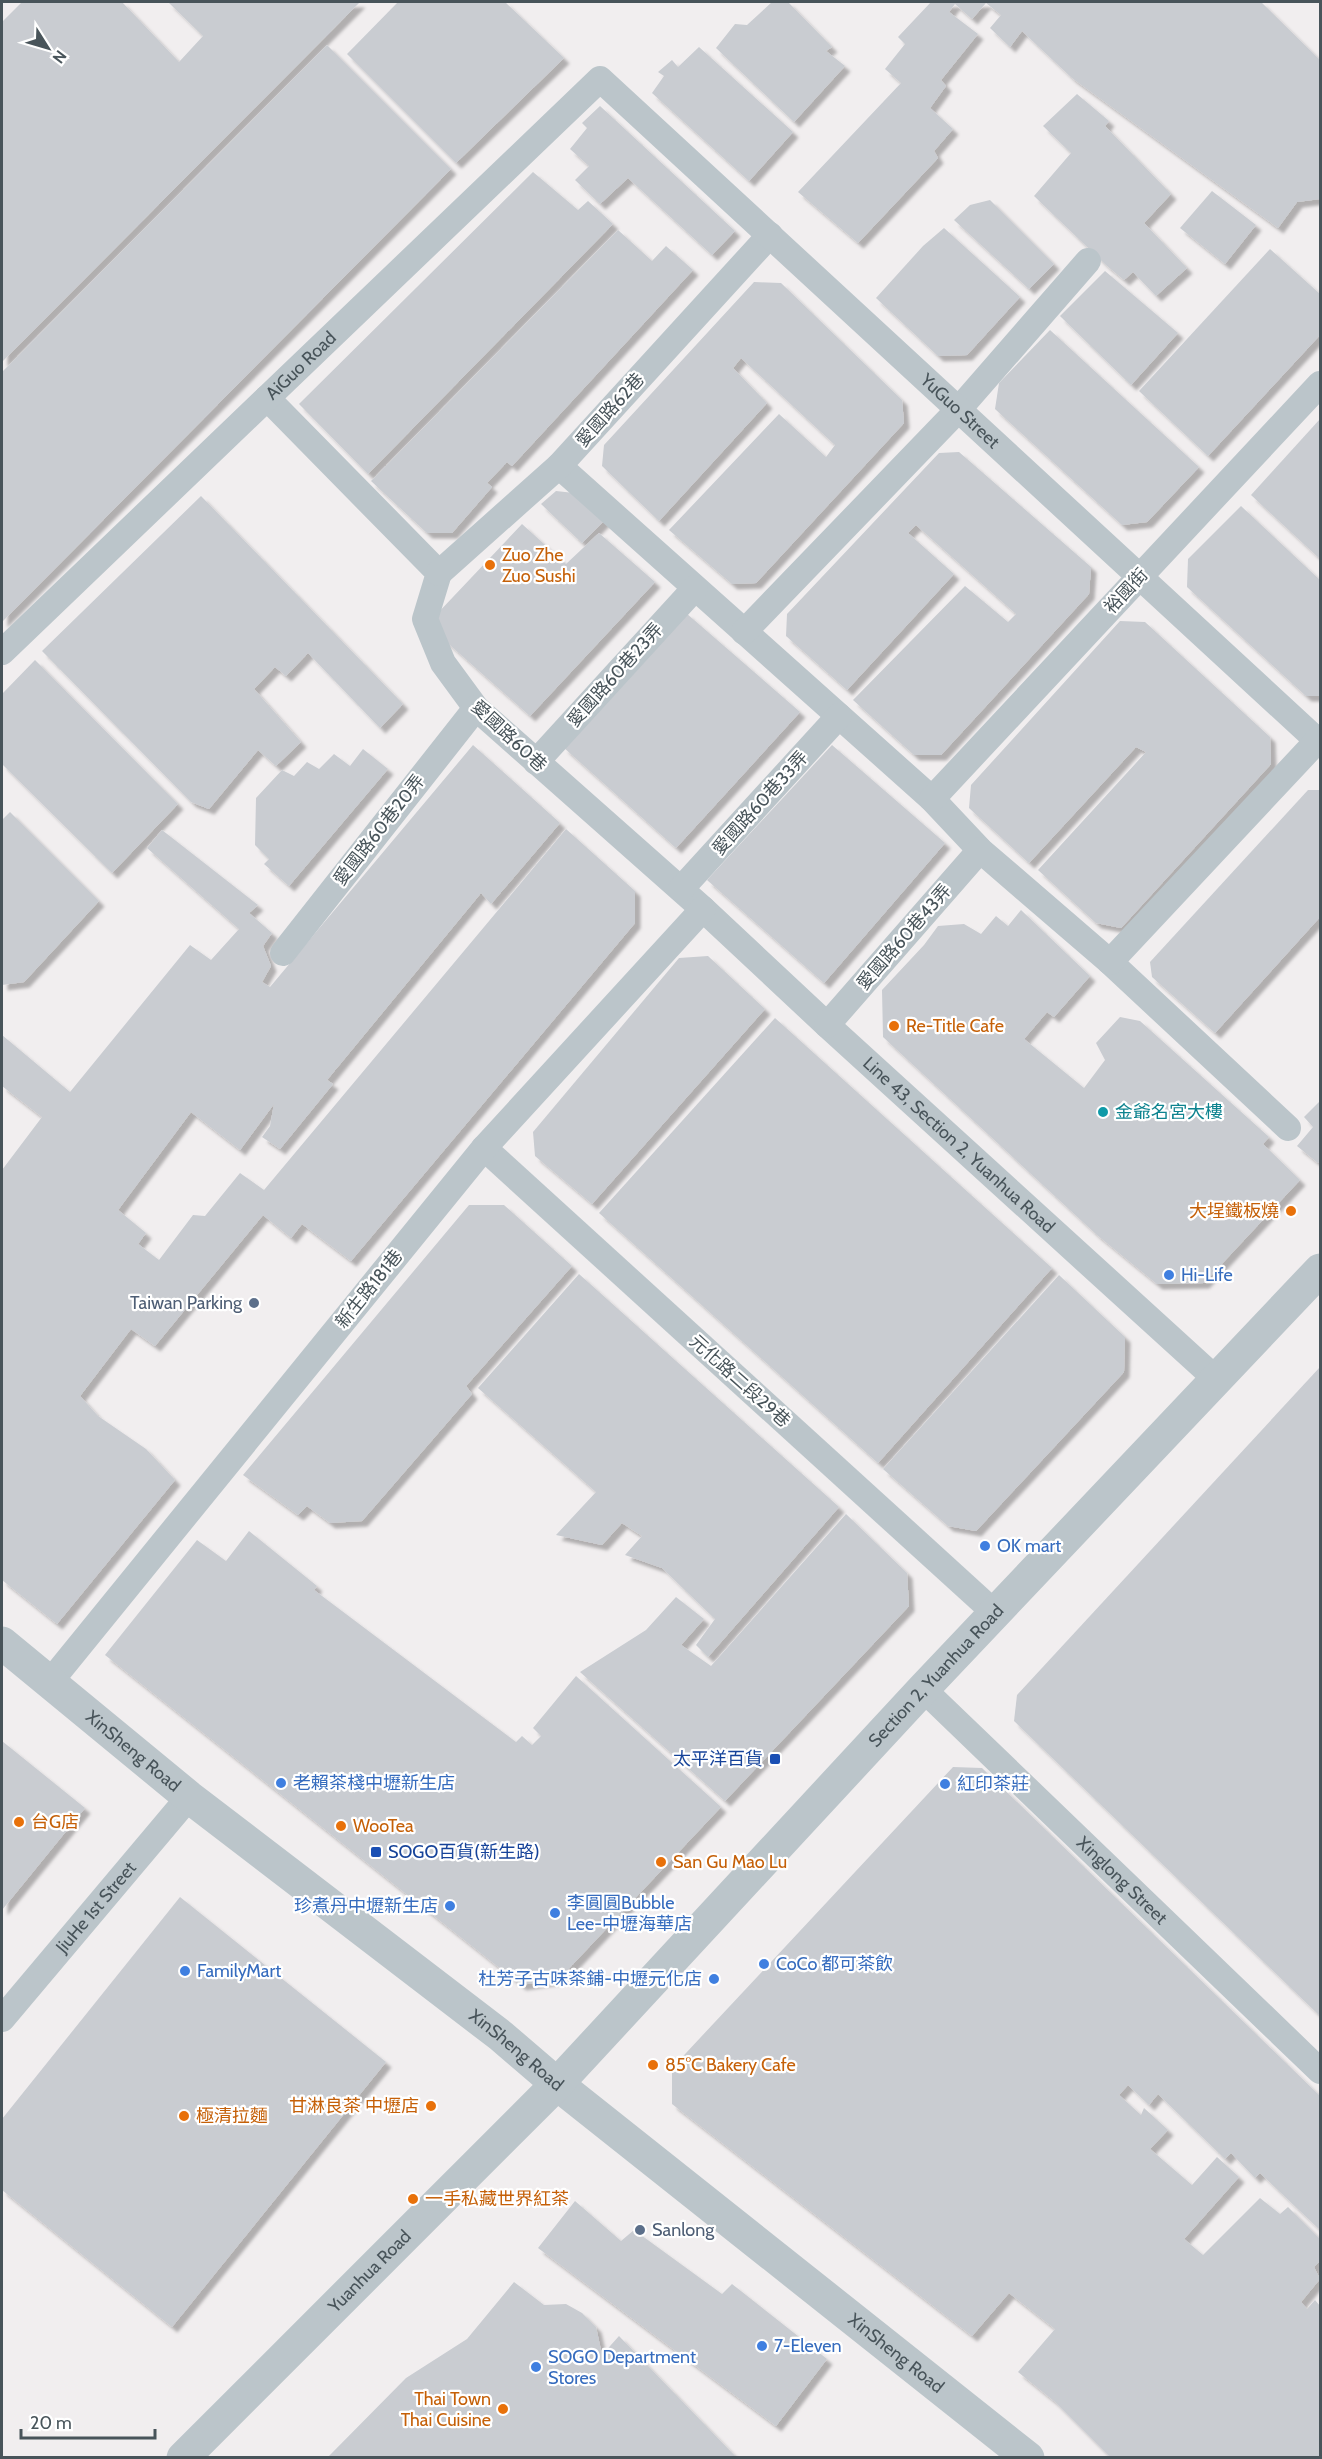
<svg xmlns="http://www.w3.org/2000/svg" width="1322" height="2459" font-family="Cabin,'Noto Sans TC',sans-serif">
	<defs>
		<filter id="shadow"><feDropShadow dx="5.5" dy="5.5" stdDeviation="1.5" flood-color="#0004"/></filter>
	</defs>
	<rect width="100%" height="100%" fill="#f1eeef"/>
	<!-- building -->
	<g fill="#c9ccd1" filter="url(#shadow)">
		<polygon points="22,2 122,2 179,62 203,36 168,2 360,2 2,362 2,22"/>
		<polygon points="398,2 505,2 564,58 456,163 347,54"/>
		<polygon points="772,2 788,2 832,47 826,51 845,66 794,122 716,48 735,24 747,25"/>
		<polygon points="931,2 1261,2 1320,60 1320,199 1297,202 1278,228 1072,78 1022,31 1010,47 990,28 1001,15 986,3 972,19 955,4 949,12 978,34 941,80 946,86 930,108 953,129 934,151 938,158 858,243 798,192 901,83 885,69 905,44 898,37"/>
		<polygon points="327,45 451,169 2,622 2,372"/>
		<polygon points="699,47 793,132 749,181 652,93 664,76 658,72 672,60 678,67"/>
		<polygon points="1077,94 1109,121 1105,126 1171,194 1144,223 1187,268 1156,296 1133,272 1124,280 1106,265 1034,196 1071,153 1043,126"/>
		<polygon points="600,106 735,231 712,255 628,178 600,204 575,180 589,166 570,149 587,128 582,123"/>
		<polygon points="533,172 578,210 588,201 613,224 368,474 299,404"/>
		<polygon points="1212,191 1256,225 1225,264 1180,228"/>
		<polygon points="990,200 1054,264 1029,289 954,220 970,205"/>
		<polygon points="944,228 1020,297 967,355 938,356 876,298 923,246"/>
		<polygon points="618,230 652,261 666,246 693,270 512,466 507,462 487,483 492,487 452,533 427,533 371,481"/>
		<polygon points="1270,249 1320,294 1320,335 1208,456 1139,391"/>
		<polygon points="1105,271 1178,333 1131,385 1060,316"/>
		<polygon points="754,282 781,283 902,400 904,423 756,583 732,584 669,530 779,414 826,457 835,445 741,358 733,368 767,403 659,521 602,466 604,445"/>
		<polygon points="1050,330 1199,467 1147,522 1122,525 995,409 999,383"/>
		<polygon points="1320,419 1320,556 1319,558 1251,495"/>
		<polygon points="959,452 1091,567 1089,594 941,755 914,755 853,700 965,586 1008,622 1016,614 916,525 908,533 954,574 847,690 786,636 787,614 939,453"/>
		<polygon points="556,491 574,493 605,520 582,543 541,504"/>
		<polygon points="201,496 403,704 380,728 308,653 286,676 275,667 254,689 301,742 276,766 258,750 209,809 191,802 42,651"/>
		<polygon points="1241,506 1320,580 1320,696 1306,696 1187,587 1188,559"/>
		<polygon points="522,524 566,564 599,533 655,582 530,716 442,638 435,616"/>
		<polygon points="686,613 800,712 676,848 563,747"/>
		<polygon points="1120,621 1145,622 1270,737 1271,764 1121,928 1096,923 1038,870 1146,752 1136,747 1029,863 969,808 971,785"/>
		<polygon points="35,660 178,804 112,873 2,764 2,694"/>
		<polygon points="473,745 560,823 491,904 481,893 327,1080 333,1084 280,1149 262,1137 270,1126 274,1104 240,1150 191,1112 118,1210 146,1233 138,1244 159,1260 193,1215 205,1216 240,1173 264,1190 566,829 635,891 635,923 351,1261 302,1224 291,1238 263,1215 155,1346 131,1329 80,1396 98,1416 146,1449 175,1480 57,1624 2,1580 2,1170 42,1117 2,1086 2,1035 70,1092 190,945 211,960 239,929 147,848 162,830 258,905 249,913 272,933 263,946 271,966 262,982 270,987"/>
		<polygon points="832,745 945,843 824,983 707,880"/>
		<polygon points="363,749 388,769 289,886 264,864 269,859 255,845 256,798 282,770 294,776 307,762 319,769 334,754 350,766"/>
		<polygon points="1308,790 1320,790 1320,917 1215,1033 1152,977 1150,962"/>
		<polygon points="10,812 99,901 24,982 2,985 2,820"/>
		<polygon points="1021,910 1090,976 1054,1017 1047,1012 1024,1039 1084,1088 1105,1060 1096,1043 1120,1017 1140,1021 1269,1137 1263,1144 1300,1180 1204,1283 1157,1284 1097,1235 883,1037 882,990 924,945 938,926 964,924 981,934 996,916 1008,926"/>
		<polygon points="708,956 765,1009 592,1204 535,1156 533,1132 679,958"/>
		<polygon points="775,1018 1052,1268 878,1463 599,1213"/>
		<polygon points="1320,1101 1320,1161 1318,1163 1297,1146 1313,1127 1304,1117"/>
		<polygon points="469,1205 504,1205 572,1266 466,1386 472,1394 362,1521 330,1523 307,1506 298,1515 243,1475"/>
		<polygon points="579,1274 839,1507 708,1657 696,1645 715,1619 662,1568 625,1555 642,1536 622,1523 602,1545 556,1535 596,1492 478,1388"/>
		<polygon points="1059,1275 1125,1337 1124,1372 976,1531 948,1526 883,1469"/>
		<polygon points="1320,1367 1320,2016 1014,1721 1017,1695"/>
		<polygon points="846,1514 907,1573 909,1606 725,1801 580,1672 646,1630 676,1597 704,1619 681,1645 711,1666"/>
		<polygon points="249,1531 317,1586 314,1590 516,1742 522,1736 532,1745 541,1736 533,1728 576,1676 721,1807 559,1979 521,1985 105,1655 197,1540 226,1561"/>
		<polygon points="2,1741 85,1808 2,1910"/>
		<polygon points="953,1767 982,1768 1320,2096 1320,2230 1260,2173 1255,2178 1231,2153 1225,2159 1158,2094 1149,2105 1128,2085 1119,2095 1141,2115 1144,2108 1168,2130 1150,2149 1192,2185 1217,2157 1239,2177 1184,2239 1203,2255 1260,2198 1280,2214 1288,2207 1320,2239 1320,2261 1314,2267 1320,2279 1301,2302 1307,2309 1315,2300 1320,2306 1320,2458 1111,2458 1054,2401 1018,2372 1055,2329 1009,2293 972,2336 672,2104 672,2068"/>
		<polygon points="180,1897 386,2062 172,2327 2,2190 2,2119"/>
		<polygon points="575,2201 621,2241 634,2230 722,2294 732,2284 827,2359 776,2426 538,2248"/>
		<polygon points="514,2282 544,2305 566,2304 582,2313 596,2327 602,2355 619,2336 737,2458 327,2458 406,2378 467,2339"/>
	</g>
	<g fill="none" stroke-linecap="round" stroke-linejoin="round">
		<!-- service -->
		<g stroke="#bbc5ca" stroke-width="26">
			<path id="s1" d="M267,398l172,175 -14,46 18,44 33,45 227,201 124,116 390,355"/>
			<polyline points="559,466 932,799 980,850 1110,962 1288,1128"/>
			<polyline points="439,573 559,466 770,235"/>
			<polyline points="744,632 959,409 1088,261"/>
			<path id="s2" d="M2,652l598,-573 720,664"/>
			<polyline points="536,762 695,588"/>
			<polyline points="932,799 1320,384"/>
			<polyline points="681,889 839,716"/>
			<polyline points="283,953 476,708"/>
			<polyline points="1110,962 1320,738"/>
			<polyline points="827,1025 980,850"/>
			<polyline points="484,1148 996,1614"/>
			<polyline points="50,1682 484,1148 703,909"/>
			<path id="s3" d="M923,1689l397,382"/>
			<path id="s4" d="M2,2019l187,-222"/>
		</g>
		<!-- minor -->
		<g stroke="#bbc5ca" stroke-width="33">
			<path id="s5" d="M2,1643l187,154 312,239 56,48 471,374"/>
			<path id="s6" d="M183,2458l374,-374 366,-395 397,-419"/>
		</g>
	</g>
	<!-- markers -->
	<g fill="#e8710a" stroke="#fff" stroke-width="2">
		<circle cx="490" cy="565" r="6"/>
		<circle cx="894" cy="1026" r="6"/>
		<circle cx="1291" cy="1211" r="6"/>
		<circle cx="19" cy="1822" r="6"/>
		<circle cx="341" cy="1826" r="6"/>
		<circle cx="661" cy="1862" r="6"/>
		<circle cx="653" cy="2065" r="6"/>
		<circle cx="431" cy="2106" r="6"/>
		<circle cx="184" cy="2116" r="6"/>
		<circle cx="413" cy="2199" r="6"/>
		<circle cx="503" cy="2409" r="6"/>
	</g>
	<circle fill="#0f9aa8" stroke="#fff" stroke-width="2" cx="1103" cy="1112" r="6"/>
	<g fill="#3f7fe0" stroke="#fff" stroke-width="2">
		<circle cx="1169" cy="1275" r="6"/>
		<circle cx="985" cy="1546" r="6"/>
		<circle cx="281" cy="1783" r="6"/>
		<circle cx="945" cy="1784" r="6"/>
		<circle cx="450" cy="1906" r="6"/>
		<circle cx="555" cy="1913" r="6"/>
		<circle cx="764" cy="1964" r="6"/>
		<circle cx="185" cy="1971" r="6"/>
		<circle cx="714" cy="1979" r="6"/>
		<circle cx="762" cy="2346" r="6"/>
		<circle cx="536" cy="2367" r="6"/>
	</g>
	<g fill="#5c6f8a" stroke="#fff" stroke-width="2">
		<circle cx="254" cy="1303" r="6"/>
		<circle cx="640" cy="2230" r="6"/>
	</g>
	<g fill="#1a4fb4" stroke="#fff" stroke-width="2">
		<rect x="769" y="1753" width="12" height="12" rx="3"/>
		<rect x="370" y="1846" width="12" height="12" rx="3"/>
	</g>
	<g text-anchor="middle" stroke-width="4.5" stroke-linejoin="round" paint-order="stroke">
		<!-- street labels -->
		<g font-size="18" fill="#48545a" stroke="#fff">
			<text dy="6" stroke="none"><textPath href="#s2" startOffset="414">AiGuo Road</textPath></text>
			<text transform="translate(610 410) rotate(-48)" y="6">愛國路62巷</text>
			<text dy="6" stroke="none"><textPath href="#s2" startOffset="1318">YuGuo Street</textPath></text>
			<text transform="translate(1126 591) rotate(-47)" y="6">裕國街</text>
			<text transform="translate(615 675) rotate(-48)" y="6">愛國路60巷23弄</text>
			<text transform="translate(509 736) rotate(43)" y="6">愛國路60巷</text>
			<text transform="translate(760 803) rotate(-48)" y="6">愛國路60巷33弄</text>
			<text transform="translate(379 830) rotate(-52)" y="6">愛國路60巷20弄</text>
			<text transform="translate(904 937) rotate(-49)" y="6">愛國路60巷43弄</text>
			<text dy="6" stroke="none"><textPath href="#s1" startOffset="1048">Line 43, Section 2, Yuanhua Road</textPath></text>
			<text transform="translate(369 1289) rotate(-51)" y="6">新生路181巷</text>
			<text transform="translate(740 1381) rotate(42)" y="6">元化路二段29巷</text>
			<text dy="6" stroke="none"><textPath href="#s6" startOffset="1086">Section 2, Yuanhua Road</textPath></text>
			<text dy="6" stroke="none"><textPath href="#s5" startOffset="170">XinSheng Road</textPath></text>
			<text dy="6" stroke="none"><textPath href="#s3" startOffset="276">Xinglong Street</textPath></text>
			<text dy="6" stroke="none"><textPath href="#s4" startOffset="146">JiuHe 1st Street</textPath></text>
			<text dy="6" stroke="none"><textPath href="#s5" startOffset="656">XinSheng Road</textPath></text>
			<text dy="6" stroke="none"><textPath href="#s6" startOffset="264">Yuanhua Road</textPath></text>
			<text dy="6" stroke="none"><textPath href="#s5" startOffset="1142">XinSheng Road</textPath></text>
		</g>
		<!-- food labels -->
		<g font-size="18" fill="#c56008" stroke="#fff" text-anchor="start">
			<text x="502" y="561">Zuo Zhe<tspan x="502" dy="21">Zuo Sushi</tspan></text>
			<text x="906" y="1032">Re-Title Cafe</text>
			<text x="1279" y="1217" text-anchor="end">大埕鐵板燒</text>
			<text x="31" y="1828">台G店</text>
			<text x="353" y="1832">WooTea</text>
			<text x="673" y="1868">San Gu Mao Lu</text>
			<text x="665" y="2071">85°C Bakery Cafe</text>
			<text x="419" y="2112" text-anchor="end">甘淋良茶 中壢店</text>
			<text x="196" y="2122">極清拉麵</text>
			<text x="425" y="2205">一手私藏世界紅茶</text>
			<text x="491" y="2405" text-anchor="end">Thai Town<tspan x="491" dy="21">Thai Cuisine</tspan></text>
		</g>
		<!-- culture labels -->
		<g font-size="18" fill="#0d838f" stroke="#fff" text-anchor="start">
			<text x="1115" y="1118">金爺名宮大樓</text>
		</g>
		<!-- shop labels -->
		<g font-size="18" fill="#366cbe" stroke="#fff" text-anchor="start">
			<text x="1181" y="1281">Hi-Life</text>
			<text x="997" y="1552">OK mart</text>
			<text x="293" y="1789">老賴茶棧中壢新生店</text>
			<text x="957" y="1790">紅印茶莊</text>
			<text x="567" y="1909">李圓圓Bubble<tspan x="567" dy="21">Lee-中壢海華店</tspan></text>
			<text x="438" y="1912" text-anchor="end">珍煮丹中壢新生店</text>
			<text x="776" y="1970">CoCo 都可茶飲</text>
			<text x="197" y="1977">FamilyMart</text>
			<text x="702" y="1985" text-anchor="end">杜芳子古味茶鋪-中壢元化店</text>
			<text x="774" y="2352">7-Eleven</text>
			<text x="548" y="2363">SOGO Department<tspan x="548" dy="21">Stores</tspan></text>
		</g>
		<!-- service labels -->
		<g font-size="18" fill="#4e5e75" stroke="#fff" text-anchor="end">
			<text x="242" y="1309">Taiwan Parking</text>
			<text x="652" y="2236" text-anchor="start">Sanlong</text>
		</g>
		<!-- transit labels -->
		<g font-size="18" fill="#164399" stroke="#fff" text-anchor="end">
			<text x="763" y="1765">太平洋百貨</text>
			<text x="388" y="1858" text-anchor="start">SOGO百貨(新生路)</text>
		</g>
	</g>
	<!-- border -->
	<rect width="1322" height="2459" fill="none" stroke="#48545a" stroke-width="6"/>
	<!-- north arrow -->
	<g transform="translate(48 48) rotate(127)" stroke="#ffffff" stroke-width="4.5" paint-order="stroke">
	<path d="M0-4.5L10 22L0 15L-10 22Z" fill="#48545a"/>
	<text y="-9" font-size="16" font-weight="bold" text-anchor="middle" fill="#48545a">N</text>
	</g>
	<!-- scale -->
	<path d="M21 2429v9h134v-9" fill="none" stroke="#48545a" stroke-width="3"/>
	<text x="30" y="2429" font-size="18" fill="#48545a" stroke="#ffffff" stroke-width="4.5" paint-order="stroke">20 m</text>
</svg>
